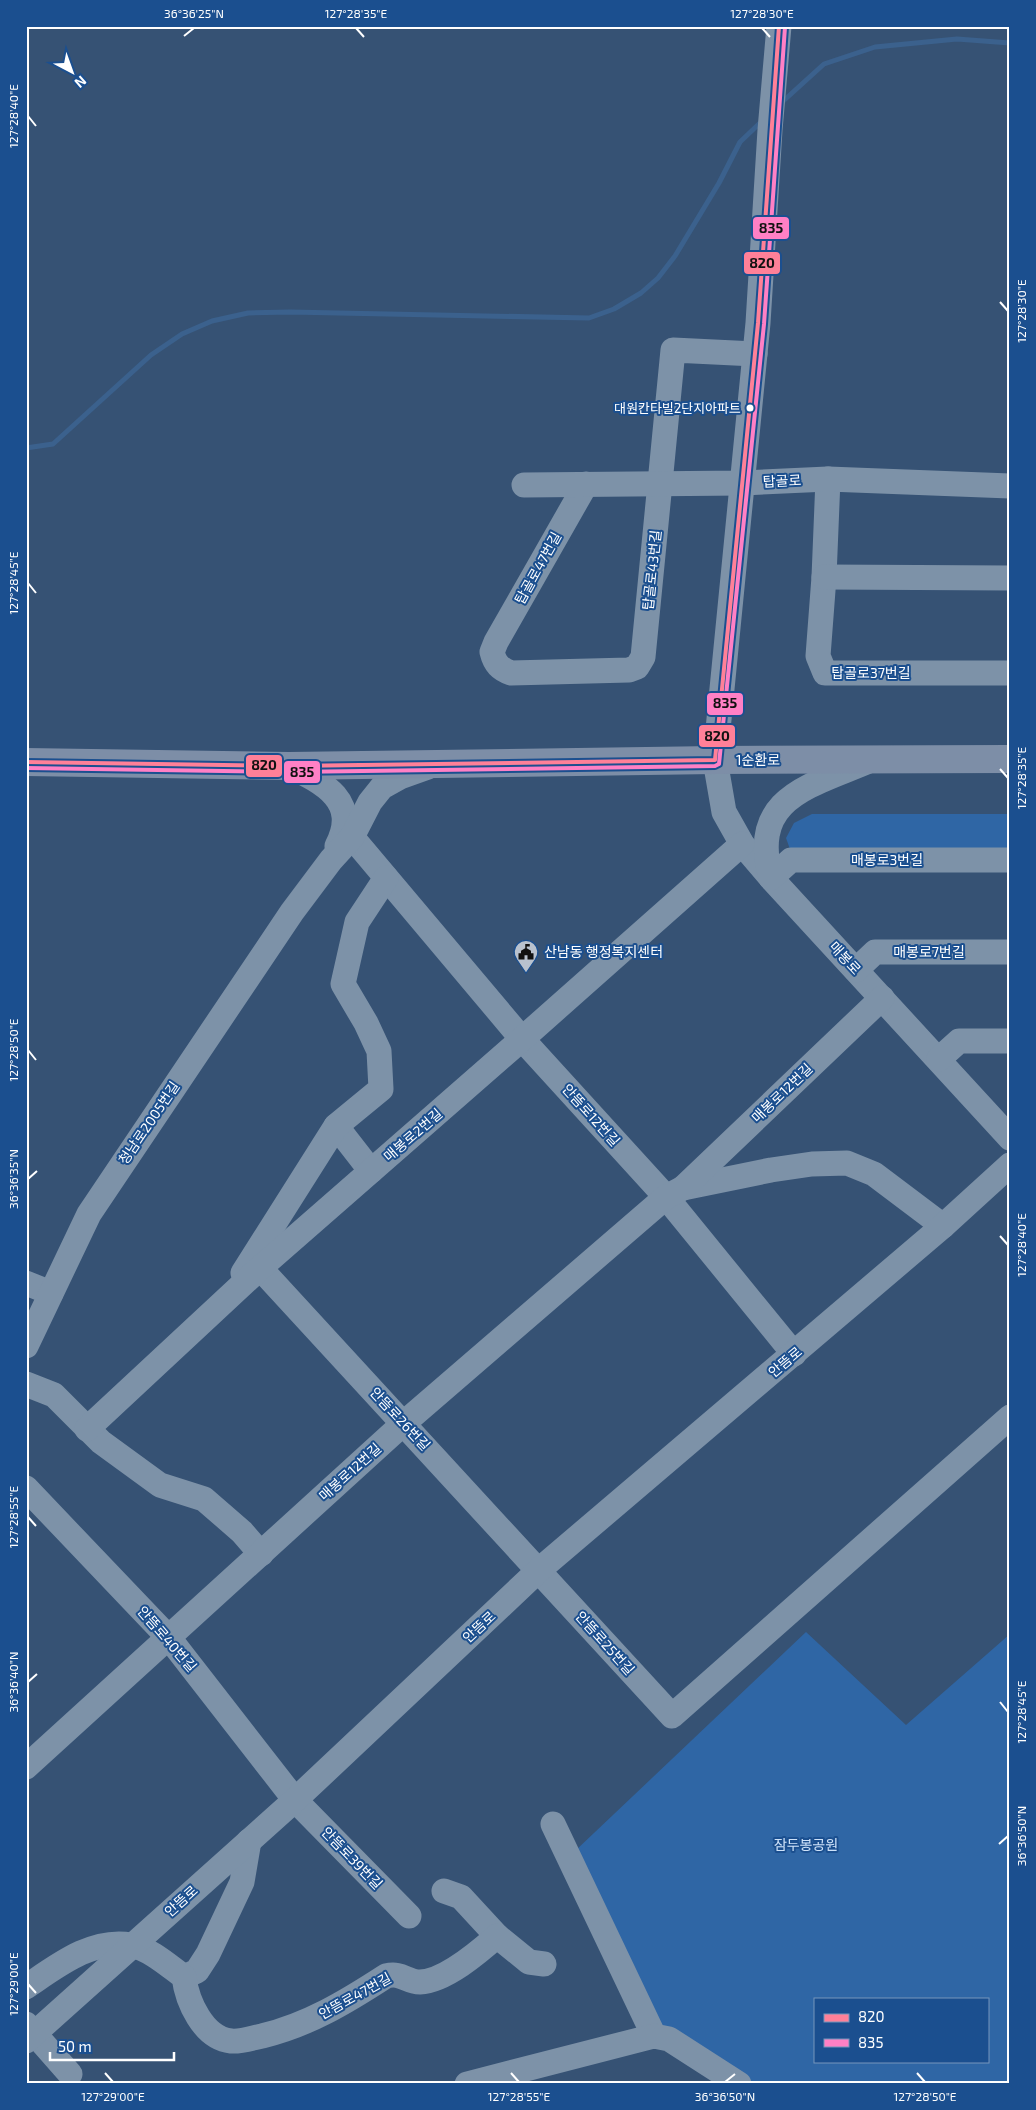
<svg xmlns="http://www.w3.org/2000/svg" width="1036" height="2110" font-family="'Exo 2','Noto Sans KR',sans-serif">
	<rect width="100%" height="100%" fill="#365274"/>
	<!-- green -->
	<g fill="#2f66a5" fill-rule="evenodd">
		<polygon points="812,814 1010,814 1010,855 791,852 786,838 794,823"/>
		<path d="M806,1632l100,93 104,-91v450h-289l-57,-37 -89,-196zM815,1999h172v62h-172z"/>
	</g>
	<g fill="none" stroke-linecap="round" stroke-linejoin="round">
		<!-- stream -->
		<g stroke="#3b618d" stroke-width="5">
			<polyline points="781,103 824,64 875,47 957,39 1010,43"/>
			<polyline points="26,448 53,444 151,355 182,334 212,321 248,313 290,312 589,318 614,309 641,293 658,278 675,256 719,183 740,142 762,121"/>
		</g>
		<!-- minor -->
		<g stroke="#7d92a8" stroke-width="25">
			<polyline points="779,26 770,130 758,323 715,760 724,812 742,844 771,878 1010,1138"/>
			<polyline points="828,479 824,577 818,656 825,673 1010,673"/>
			<path d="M586,484l-90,158 -4,10c3,12 8,17 19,21l118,-3 8,-3 6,-10 30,-307 82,4"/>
			<polyline points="524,485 743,483 828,479 1010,486"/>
			<polyline points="824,577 1010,578"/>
			<path d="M871,760c-59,26 -123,36 -100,118l20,-18h219"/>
			<path d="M289,766c35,17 71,35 48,80"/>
			<polyline points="352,837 522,1039 666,1197 794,1354"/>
			<polyline points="856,970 875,952 1010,952"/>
			<polyline points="939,1059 959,1041 1010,1041"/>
			<polyline points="336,1126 371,1171"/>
			<polyline points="683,1188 771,1170 812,1164 847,1163 874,1174 943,1226"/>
			<polyline points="260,1268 672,1716 1010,1417"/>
			<polyline points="243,1273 336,1126 381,1089 379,1051 366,1023 343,984 357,922 386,878"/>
			<polyline points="26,1283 51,1293"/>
			<polyline points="26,1346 89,1214 292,912 331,860 352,837 370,802 382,787 400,777 428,767"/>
			<polyline points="26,1384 54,1395 101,1442 160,1485 204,1499 242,1532 261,1554"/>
			<polyline points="87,1429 260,1268 522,1039 742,844"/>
			<polyline points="26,1488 169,1638 295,1800 409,1916"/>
			<polyline points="26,1767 404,1423 666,1197 683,1188 882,998"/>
			<polyline points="553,1824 654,2036"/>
			<polyline points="444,1891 461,1897 497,1936"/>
			<polyline points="184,1977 197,1971 208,1954 242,1882 249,1841"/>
			<path d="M26,1987c31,-21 66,-49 105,-42 19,4 38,21 53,32 3,24 19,61 47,64 10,1 21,-3 31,-5 46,-11 84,-34 124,-60 16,-4 20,6 34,6 25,-1 59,-30 77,-46l32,26 15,2"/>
			<polyline points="26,2024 70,2074"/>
			<polyline points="26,2041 295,1800 539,1570 943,1226 1010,1165"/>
			<polyline points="467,2084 654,2036 669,2039 739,2084"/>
		</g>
		<!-- major -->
		<polyline stroke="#7d8ea7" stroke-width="28" points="26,762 289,766 715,760 1010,759"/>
		<!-- bus-1 casing -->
		<g stroke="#1b4f8f" stroke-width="8">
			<polyline id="bus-1" points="26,762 289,766 715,760 758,323 779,26"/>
		</g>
		<!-- bus-2 casing -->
		<g stroke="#1b4f8f" stroke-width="8">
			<polyline id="bus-2" points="26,768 289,772 715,766 719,764 764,324 785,27"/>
		</g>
		<!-- bus-1 -->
		<use href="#bus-1" stroke="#ff8098" stroke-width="4"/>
		<!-- bus-2 -->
		<use href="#bus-2" stroke="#ff80c5" stroke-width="4"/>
	</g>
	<!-- ticks -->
	<path fill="none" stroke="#fff" stroke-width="2" d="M356,28l8,9M762,28l8,9M184,36l10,-8M28,116l8,10M1000,302l8,9M28,583l8,10M1000,769l8,9M28,1050l8,10M28,1179l9,-8M1000,1236l8,9M28,1517l8,9M28,1682l9,-8M1000,1702l8,10M999,1844l9,-8M28,1984l8,9M105,2073l8,9M511,2073l8,9M917,2073l8,9M725,2082l10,-8"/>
	<!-- icons -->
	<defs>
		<g id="civic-pin" transform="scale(1.25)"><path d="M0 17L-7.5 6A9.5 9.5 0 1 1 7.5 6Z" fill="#b9c2ce" stroke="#1b4f8f"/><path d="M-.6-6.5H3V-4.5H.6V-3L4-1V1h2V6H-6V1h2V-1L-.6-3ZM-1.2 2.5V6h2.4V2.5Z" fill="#111"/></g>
	</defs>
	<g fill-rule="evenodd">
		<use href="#civic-pin" x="526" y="952"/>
	</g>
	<!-- markers -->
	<circle fill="#fff" stroke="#1b4f8f" stroke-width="2" cx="750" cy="408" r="4.5"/>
	<g text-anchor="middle" stroke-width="4" stroke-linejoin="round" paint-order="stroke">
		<!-- bus labels -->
		<g font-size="13" fill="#fff" stroke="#1b4f8f" text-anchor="end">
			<text x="741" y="413">대원칸타빌2단지아파트</text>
		</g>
		<!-- street labels -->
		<g font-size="14" fill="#fff" stroke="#1b4f8f">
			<text transform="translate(782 481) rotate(-3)" y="5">탑골로</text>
			<text transform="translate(538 568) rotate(-61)" y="5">탑골로47번길</text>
			<text transform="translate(652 570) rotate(-84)" y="5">탑골로43번길</text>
			<text x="871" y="678">탑골로37번길</text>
			<text x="758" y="765">1순환로</text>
			<text x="887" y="865">매봉로3번길</text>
			<text x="929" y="957">매봉로7번길</text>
			<text transform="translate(845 958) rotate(47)" y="5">매봉로</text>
			<text transform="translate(782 1093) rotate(-44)" y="5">매봉로12번길</text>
			<text transform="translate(591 1115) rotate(48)" y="5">안뜸로12번길</text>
			<text transform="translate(149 1123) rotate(-56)" y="5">청남로2005번길</text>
			<text transform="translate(413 1135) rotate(-41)" y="5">매봉로2번길</text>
			<text transform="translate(785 1362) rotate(-40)" y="5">안뜸로</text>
			<text transform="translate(400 1419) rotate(47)" y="5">안뜸로26번길</text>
			<text transform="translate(350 1472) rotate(-42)" y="5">매봉로12번길</text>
			<text transform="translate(479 1627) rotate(-43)" y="5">안뜸로</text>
			<text transform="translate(167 1639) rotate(49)" y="5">안뜸로40번길</text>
			<text transform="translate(605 1643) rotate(48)" y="5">안뜸로25번길</text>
			<text transform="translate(352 1858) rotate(46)" y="5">안뜸로39번길</text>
			<text transform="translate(181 1901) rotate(-42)" y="5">안뜸로</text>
			<text transform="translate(355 1996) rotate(-29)" y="5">안뜸로47번길</text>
		</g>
		<!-- poi labels -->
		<g font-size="14" fill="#fff" stroke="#1b4f8f" text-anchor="start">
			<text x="544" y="957">산남동 행정복지센터</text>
		</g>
		<!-- park labels -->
		<g font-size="14" fill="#cfe3fa" stroke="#1b4f8f">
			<text x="806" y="1850">잠두봉공원</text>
		</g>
	</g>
	<g stroke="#1b4f8f" stroke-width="2">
		<rect x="752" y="216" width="38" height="24" rx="5" fill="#ff80c5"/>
		<rect x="743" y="251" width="38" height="24" rx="5" fill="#ff8098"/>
		<rect x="706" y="692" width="38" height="24" rx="5" fill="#ff80c5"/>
		<rect x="698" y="724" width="38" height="24" rx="5" fill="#ff8098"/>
		<rect x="245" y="754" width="38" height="24" rx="5" fill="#ff8098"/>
		<rect x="283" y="760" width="38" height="24" rx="5" fill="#ff80c5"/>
	</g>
	<g font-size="14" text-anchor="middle" font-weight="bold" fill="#111">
		<text x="771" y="233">835</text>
		<text x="762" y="268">820</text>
		<text x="725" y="708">835</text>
		<text x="717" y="741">820</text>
		<text x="264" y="770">820</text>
		<text x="302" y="777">835</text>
	</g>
	<!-- border -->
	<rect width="1036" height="2110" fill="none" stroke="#1b4f8f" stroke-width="55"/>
	<!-- legend -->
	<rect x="814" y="1998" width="175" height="65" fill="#1b4f8f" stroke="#7695bc"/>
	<rect x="824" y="2014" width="25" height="8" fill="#ff8098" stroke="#7695bc"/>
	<text x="858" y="2022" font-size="15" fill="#ffffff">820</text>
	<rect x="824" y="2039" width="25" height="8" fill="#ff80c5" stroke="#7695bc"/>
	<text x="858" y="2048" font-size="15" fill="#ffffff">835</text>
	<!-- north arrow -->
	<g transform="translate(72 72) rotate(139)" stroke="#1b4f8f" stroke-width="4" paint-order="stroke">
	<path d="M0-4L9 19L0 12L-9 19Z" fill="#ffffff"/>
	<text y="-8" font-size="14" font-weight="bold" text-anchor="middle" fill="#ffffff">N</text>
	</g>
	<!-- scale -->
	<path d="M50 2052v8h124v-8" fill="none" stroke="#ffffff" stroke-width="2.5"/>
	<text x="58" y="2052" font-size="15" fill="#ffffff" stroke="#1b4f8f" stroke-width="4" paint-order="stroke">50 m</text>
	<rect x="28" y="28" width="980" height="2054" fill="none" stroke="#fff" stroke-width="2"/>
	<g font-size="12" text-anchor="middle" fill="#fff">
		<text x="194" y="18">36°36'25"N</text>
		<text x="356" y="18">127°28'35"E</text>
		<text x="762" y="18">127°28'30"E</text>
		<text transform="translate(14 116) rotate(-90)" y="4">127°28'40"E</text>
		<text transform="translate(1022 311) rotate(-90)" y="4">127°28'30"E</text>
		<text transform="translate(14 583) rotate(-90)" y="4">127°28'45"E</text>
		<text transform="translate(1022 778) rotate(-90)" y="4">127°28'35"E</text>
		<text transform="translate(14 1050) rotate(-90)" y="4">127°28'50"E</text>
		<text transform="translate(14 1179) rotate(-90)" y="4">36°36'35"N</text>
		<text transform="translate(1022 1245) rotate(-90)" y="4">127°28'40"E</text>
		<text transform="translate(14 1517) rotate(-90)" y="4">127°28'55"E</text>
		<text transform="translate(14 1682) rotate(-90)" y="4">36°36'40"N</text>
		<text transform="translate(1022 1712) rotate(-90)" y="4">127°28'45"E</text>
		<text transform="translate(1022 1836) rotate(-90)" y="4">36°36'50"N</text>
		<text transform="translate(14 1984) rotate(-90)" y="4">127°29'00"E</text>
		<text x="113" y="2101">127°29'00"E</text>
		<text x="519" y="2101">127°28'55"E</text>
		<text x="725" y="2101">36°36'50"N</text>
		<text x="925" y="2101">127°28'50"E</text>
	</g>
</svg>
